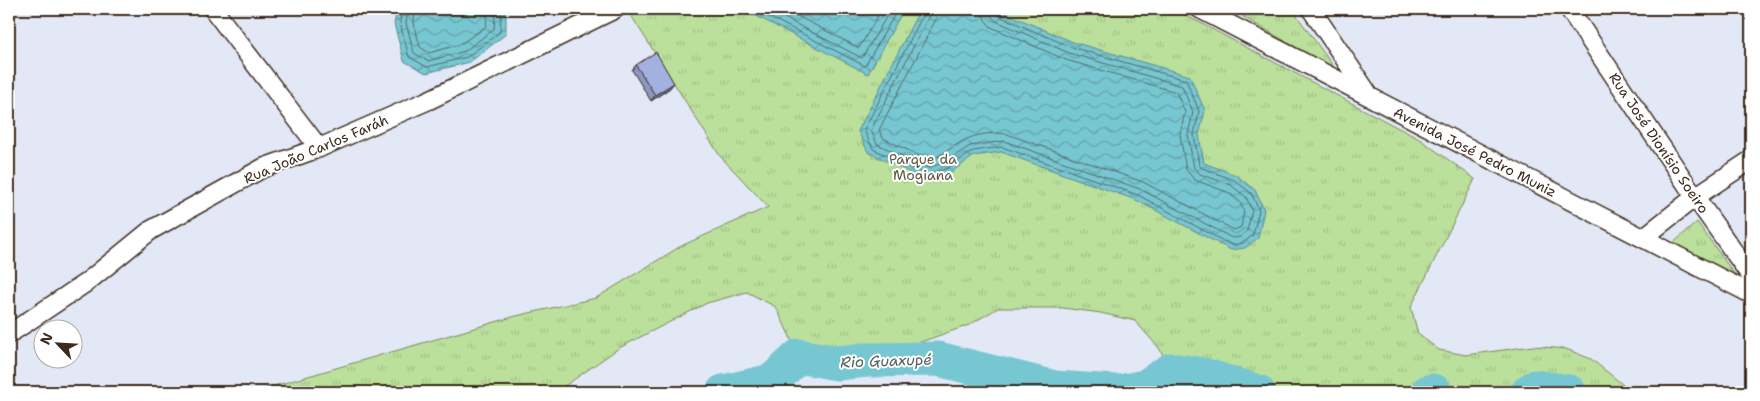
<svg xmlns="http://www.w3.org/2000/svg" width="1760" height="401" font-family="'Shantell Sans',sans-serif">
	<defs>
		<pattern id="park-tufts" width="24" height="20" patternUnits="userSpaceOnUse" patternTransform="scale(1.25)"><rect width="24" height="20" fill="#bbe09b"/><path d="M3 7l-1-3M5 7V3M7 7l1-3M15 17l-1-3M17 17v-4M19 17l1-3" fill="none" stroke="#a2c085"/></pattern>
		<pattern id="water-waves" width="16" height="10" patternUnits="userSpaceOnUse" patternTransform="scale(1.25)"><rect width="16" height="10" fill="#77c7d2"/><path d="M0 5q4-4 8 0t8 0" fill="none" stroke="#63a2aa"/></pattern>
	</defs>
	<rect width="100%" height="100%" fill="#e3e8f6"/>
	<filter id="ink" filterUnits="userSpaceOnUse"><feTurbulence type="fractalNoise" baseFrequency=".02" numOctaves="2"/><feDisplacementMap in="SourceGraphic" scale="10" xChannelSelector="R" yChannelSelector="G"/><feConvolveMatrix kernelMatrix="1 2 1 2 8 2 1 2 1" color-interpolation-filters="sRGB"/></filter>
	<g filter="url(#ink)">
		<!-- park -->
		<g fill="url(#park-tufts)" stroke="#7b855c">
			<polygon points="627,9 1174,9 1421,140 1475,179 1411,307 1418,334 1439,350 1466,355 1533,346 1566,349 1591,359 1632,392 1175,392 1171,370 1159,348 1135,321 1101,313 1063,308 998,308 969,325 912,345 853,349 822,349 799,356 776,307 747,292 707,303 619,348 556,392 253,392 516,316 596,298 681,246 768,207 720,156"/>
			<polygon points="1254,9 1292,9 1336,70 1243,17"/>
			<polygon points="1697,222 1735,275 1672,244"/>
		</g>
		<!-- water -->
		<g fill="url(#water-waves)" stroke="#5f888a">
			<polygon points="397,9 504,9 506,14 506,34 470,62 426,73 404,61 394,24"/>
			<polygon points="743,9 904,9 868,74"/>
			<polygon points="920,9 996,9 1073,42 1190,76 1205,111 1199,135 1204,163 1236,175 1255,190 1264,210 1258,238 1245,248 1231,250 1136,200 1001,152 974,156 950,173 927,181 868,152 858,131"/>
		</g>
		<g fill="none" stroke-linecap="round" stroke-linejoin="round">
			<!-- shore -->
			<g stroke="#536966" stroke-width="1">
				<polyline points="401,9 400,23 409,57 427,67 467,57 500,32 501,16 500,9"/>
				<polyline points="408,9 406,23 414,53 428,61 465,51 494,29 495,17 493,9"/>
				<polyline points="415,9 414,23 420,47 429,53 461,44 486,26 487,18 486,9"/>
				<polyline points="754,9 865,66 898,9"/>
				<polyline points="767,9 862,58 891,9"/>
				<polyline points="784,9 859,48 882,9"/>
				<polyline points="924,9 924,13 864,130 873,149 928,175 948,168 973,151 1002,147 1138,195 1231,245 1243,243 1253,235 1259,210 1251,193 1234,180 1202,168 1199,165 1194,135 1199,111 1186,80 1071,47 999,16 996,12 996,9"/>
				<polyline points="931,9 929,16 871,130 877,144 928,168 945,162 970,146 1004,141 1140,189 1232,238 1240,237 1247,231 1252,210 1246,197 1231,185 1200,174 1194,168 1188,135 1193,112 1182,86 1069,53 996,21 991,16 990,9"/>
				<path d="M938,9l-2,10 -57,111 4,8 45,22c15,-4 25,-15 39,-21 10,-5 29,-7 40,-5l136,48 91,48 7,-3 3,-15 -4,-10 -13,-10 -32,-12 -9,-10 -6,-35 5,-23 -9,-20 -110,-32 -75,-33 -6,-7 -3,-11"/>
			</g>
			<!-- river -->
			<g stroke="#77c7d2" stroke-width="35">
				<polyline points="723,392 772,381 799,356 837,363 867,360 938,359 1055,388 1116,392"/>
				<polyline points="1120,392 1145,387 1171,370 1203,375 1258,392"/>
				<polyline points="1428,392 1433,391 1435,392"/>
				<polyline points="1528,392 1535,387 1569,392"/>
			</g>
			<!-- street casing -->
			<g stroke="#3b2a1e" stroke-width="21">
				<g id="street">
					<polyline points="213,9 319,148"/>
					<polyline points="1200,9 1751,294"/>
					<polyline points="1311,9 1369,95"/>
					<polyline points="1569,9 1695,197 1751,276"/>
					<polyline points="1643,238 1695,197 1751,160"/>
					<polyline points="9,334 87,282 151,230 263,168 319,148 429,100 615,9"/>
				</g>
			</g>
			<!-- street -->
			<use href="#street" stroke="#fff" stroke-width="18"/>
		</g>
		<!-- wall -->
		<polygon fill="#8b98c1" stroke="#3b2a1e" points="636,65 670,88 651,101 632,70"/>
		<!-- shaded-wall -->
		<polygon fill="#717c9d" stroke="#3b2a1e" points="674,83 670,88 651,101 655,95"/>
		<!-- building -->
		<polygon fill="#a2b1e0" stroke="#3b2a1e" points="656,52 674,83 655,95 636,65"/>
	</g>
	<g text-anchor="middle" stroke-width="4" stroke-linejoin="round" paint-order="stroke">
		<!-- street labels -->
		<g font-size="14" fill="#3b2a1e" stroke="#fff">
			<text transform="translate(1659 143) rotate(56)" y="5">Rua José Dionísio Soeiro</text>
			<text transform="translate(316 149) rotate(-23)" y="5">Rua João Carlos Faráh</text>
			<text transform="translate(1475 152) rotate(27)" y="5">Avenida José Pedro Muniz</text>
		</g>
		<!-- park labels -->
		<g font-size="14" fill="#5b583d" stroke="#fff">
			<text x="923" y="164">Parque da<tspan x="923" dy="16">Mogiana</tspan></text>
		</g>
		<!-- water labels -->
		<g font-size="15" font-style="italic" fill="#50615d" stroke="#fff">
			<text transform="translate(886 361) rotate(-2)" y="5">Rio Guaxupé</text>
		</g>
	</g>
	<!-- margin -->
	<rect width="1760" height="401" fill="none" stroke="#fff" stroke-width="30"/>
	<rect x="15" y="15" width="1730" height="371" fill="none" stroke="#3b2a1e" stroke-width="2" filter="url(#ink)"/>
	<!-- north arrow -->
	<g transform="translate(58 344) rotate(295)"><circle r="24" fill="#ffffff" stroke="#b1aaa5"/>
	<path d="M0-4L9 19L0 12L-9 19Z" fill="#3b2a1e"/>
	<text y="-8" font-size="14" font-weight="bold" text-anchor="middle" fill="#3b2a1e">N</text>
	</g>
</svg>
